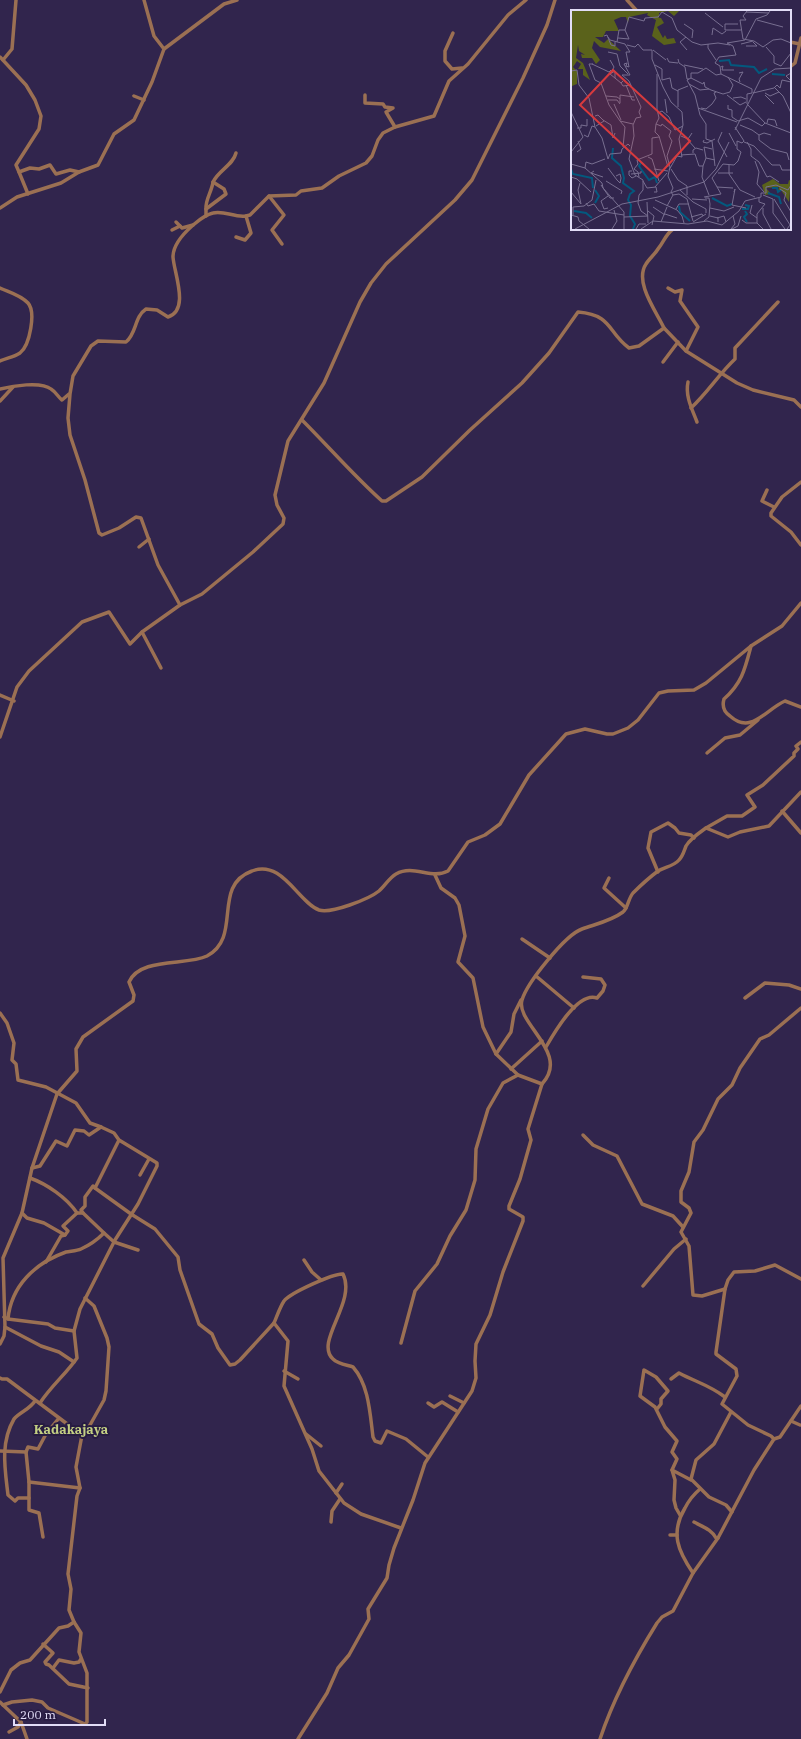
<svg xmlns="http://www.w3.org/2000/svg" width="801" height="1739" font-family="'IBM Plex Serif',serif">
	<rect width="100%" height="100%" fill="#31254d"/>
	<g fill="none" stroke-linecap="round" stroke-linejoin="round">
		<!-- street -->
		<g stroke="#9b7053" stroke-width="3.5">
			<polyline points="144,0 154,36 164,49"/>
			<polyline points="627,0 637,11"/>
			<polyline points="453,33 445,51 445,61 452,69 462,68"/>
			<polyline points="790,42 800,44"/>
			<polyline points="0,57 26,85 35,100 41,116 39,129 16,165 19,172 30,168 39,169 50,165 56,174 70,170 79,172"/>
			<polyline points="3,60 12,49 16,0"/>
			<polyline points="790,67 795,63 801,38"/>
			<polyline points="365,95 365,103 383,104 385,107 393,108 386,112 395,127"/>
			<polyline points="134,96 144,100"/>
			<polyline points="19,172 28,194"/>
			<polyline points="269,196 284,215 272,230 282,244"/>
			<polyline points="0,208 17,197 61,183 79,172 98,165 114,134 134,120 152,82 164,49 224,4 237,0"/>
			<path d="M206,209c-1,-9 6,-18 7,-27"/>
			<path d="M206,216v-7l20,-15 -2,-5 -11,-7c6,-12 20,-17 23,-29"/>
			<polyline points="176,222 182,228 193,225"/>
			<polyline points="172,230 180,226"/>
			<polyline points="236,237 245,240 251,233 246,216"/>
			<path d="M0,288c9,4 21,7 28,15 8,9 2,42 -8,50 -6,4 -13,5 -20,8"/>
			<polyline points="668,288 675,292 682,290 680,301 698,327 686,351"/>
			<path d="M664,328c-8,-17 -30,-46 -18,-64 3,-5 9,-10 12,-15 6,-7 7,-14 15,-20"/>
			<polyline points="663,362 678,342"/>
			<path d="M688,382c-3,14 4,27 9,40"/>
			<path d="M0,389c12,-3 41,-8 51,0 5,3 7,8 11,11l7,-6"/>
			<polyline points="0,401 13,387"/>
			<path d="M691,408c17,-16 28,-34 44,-49v-11l43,-46"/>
			<path d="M302,420c27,27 52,56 80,81h4l36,-24 48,-47 52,-47 27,-30 29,-41c35,3 29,20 51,36l10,-2 25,-18 22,23 51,32 16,7 41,10 7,7"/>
			<polyline points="801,482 782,497 771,513 771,516 791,532 801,545"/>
			<polyline points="767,490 762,501 774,507"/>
			<polyline points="139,547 149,539"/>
			<polyline points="180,605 202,594 253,552 283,524 284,518 277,505 275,495 288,441 324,383 360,302 371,283 386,264 455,200 472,180 523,78 547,25 555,0"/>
			<polyline points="142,632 161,668"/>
			<path d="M751,646c-6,23 -9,37 -27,53 -2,7 0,13 6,17 21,19 35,-6 55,-15l16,6"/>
			<polyline points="0,695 14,701"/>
			<path d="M0,737l17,-50 12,-16 53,-49 27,-10 21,32 12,-12 38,-27 -22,-40 -17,-47 -5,-1 -17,11 -17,7 -3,-2 -14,-53 -15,-45 -2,-17 2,-24 3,-18 18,-30 7,-5 28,1c11,-9 8,-25 20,-33l11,1 11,7c22,-7 6,-44 5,-60 0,-12 10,-23 19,-31 6,-5 12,-11 21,-13 11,-3 22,5 33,3l4,-1 19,-19 27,-1 5,-4 21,-3 17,-12 27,-13 6,-7 6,-16 5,-7 12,-6 39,-11 15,-35 19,-17 40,-49 18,-15"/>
			<polyline points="707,753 725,738 740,735 758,720"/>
			<polyline points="782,811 801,833"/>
			<polyline points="706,828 727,816 742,816 755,807 747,795 763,785 794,756 794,753 798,749 796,746 801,742"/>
			<polyline points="658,872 648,848 651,832 668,823 675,828 679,833 691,835 694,838"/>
			<path d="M435,875l6,13 14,10 4,7 6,31 -7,26 15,16 10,49 13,27 22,21 24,9c29,-31 -27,-61 -20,-84 5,-17 43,-65 60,-71 14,-5 29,-8 41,-17 5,-4 5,-13 10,-19 7,-7 17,-16 25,-22 7,-4 16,-5 21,-11 4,-4 5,-9 7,-14 4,-7 13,-13 20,-18l22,9 12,-5 29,-6 32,-34"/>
			<polyline points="609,878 604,888 626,908"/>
			<polyline points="522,939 550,958"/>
			<polyline points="536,976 574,1008"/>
			<polyline points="745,998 765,983 789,985 801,989"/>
			<polyline points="0,1013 7,1023 14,1043 12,1060 16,1064 18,1080 46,1087 76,1103 90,1123 101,1127"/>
			<path d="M546,1047c8,-14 32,-56 51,-49l6,-7 2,-6 -4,-6 -18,-2"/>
			<polyline points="496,1054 511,1032 514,1014 521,1000"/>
			<polyline points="511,1069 542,1041"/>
			<polyline points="583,1135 593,1145 617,1156 642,1204 673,1216 683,1227"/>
			<path d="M32,1168l8,-2 16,-25 11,5 8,-16 9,1 5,4 12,-8 13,6 5,7 38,23v3l-19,38 -23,36 -35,69 -6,22 3,27c-11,16 -26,28 -37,45"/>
			<polyline points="140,1175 149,1159"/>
			<path d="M30,1178c17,6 37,20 47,35"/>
			<polyline points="95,1188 131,1214 155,1229 178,1257 180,1270 199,1324 212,1334 218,1348 230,1365 235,1364 240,1360 274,1323"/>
			<polyline points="22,1213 27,1218 44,1223 65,1235 68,1231 63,1226 77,1213 83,1213 81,1210 85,1206 85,1197 93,1186 95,1188 119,1140"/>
			<polyline points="83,1213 104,1233"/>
			<polyline points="304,1260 312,1272 321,1280"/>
			<polyline points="46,1262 61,1236 65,1235"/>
			<polyline points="643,1286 674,1249 686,1239"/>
			<polyline points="725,1289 702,1296 693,1295 689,1246 681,1232 691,1213 689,1208 681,1202 681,1191 689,1172 694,1142 703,1130 718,1099 732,1085 740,1068 760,1039 769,1035 801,1008"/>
			<path d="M4,1317l4,2c3,-33 27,-56 58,-67 5,-1 11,-1 15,-3 9,-4 16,-9 23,-16l10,9 24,8"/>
			<polyline points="8,1319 48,1324 55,1328 74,1331"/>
			<polyline points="5,1327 41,1346 59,1352 74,1362"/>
			<polyline points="401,1343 415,1291 437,1264 450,1236 466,1210 475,1180 476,1149 488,1109 503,1083 518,1075"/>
			<path d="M0,1344l4,-8 1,-9 -2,-69 19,-45 10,-45 25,-74 20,-23 -1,-22 7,-12 50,-36 1,-6 -5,-13c11,-25 57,-16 78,-26 36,-19 4,-70 45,-85 30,-12 46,31 67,39 12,4 50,-11 60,-19 6,-5 10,-13 17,-17 18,-10 35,6 52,-3l20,-29 17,-7 15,-11 29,-49 37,-41 19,-5 22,5h6l15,-6 10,-8 21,-27 9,-2 26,-1 12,-7 45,-37 31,-20 19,-23"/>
			<polyline points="284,1371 298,1379"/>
			<polyline points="0,1378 2,1379 7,1379 82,1435 76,1467 80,1488 29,1482"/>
			<path d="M671,1379l8,-6c17,9 30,12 46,24"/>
			<polyline points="450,1396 464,1403"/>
			<polyline points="428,1403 434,1407 442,1402 458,1412"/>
			<polyline points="657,1409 661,1404 661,1399 668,1391 656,1377 644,1370 640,1396 655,1407 665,1427 677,1441 672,1452 677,1459 672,1470 675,1480 674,1500 676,1508 680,1515"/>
			<polyline points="731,1412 714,1444 696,1460 691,1479 709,1497 726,1505 732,1512"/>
			<polyline points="791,1421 800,1425"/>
			<polyline points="306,1434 321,1446"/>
			<polyline points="82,1435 90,1425 104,1400 106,1391 109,1347 107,1338 94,1306 85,1298"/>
			<polyline points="774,1439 771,1436 748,1425 722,1404 737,1376 736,1369 716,1354 716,1352 725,1289 728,1280 734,1272 755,1271 775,1265 801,1279"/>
			<polyline points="0,1451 26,1452 28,1447 38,1449 46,1434 59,1418"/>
			<polyline points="26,1452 29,1482 29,1510 39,1513 43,1537"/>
			<polyline points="672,1470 691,1480"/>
			<polyline points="336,1493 342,1484"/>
			<path d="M29,1498h-11l-3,3 -7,-6c-3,-26 -8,-52 6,-76 6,-7 16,-10 21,-18"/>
			<polyline points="331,1522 332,1511 340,1499"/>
			<path d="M694,1522c9,5 17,7 22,16h2"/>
			<path d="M401,1528l-40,-14 -17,-11 -25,-32 -7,-22 -28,-63 4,-45 -14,-18c3,-7 6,-16 10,-22 6,-8 50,-28 59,-27 14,28 -29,68 -10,85 5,5 14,6 20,8 16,18 17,47 20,70l2,4 6,2 6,-12 19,8 22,18"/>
			<polyline points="670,1535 677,1535"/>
			<path d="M693,1573c-15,-22 -23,-40 -8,-65 4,-8 8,-13 15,-19"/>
			<polyline points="43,1644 53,1653 45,1662 46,1664 49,1665 69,1684 88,1688"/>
			<polyline points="53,1668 59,1660 74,1663 79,1662 81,1659"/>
			<polyline points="0,1692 11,1670 20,1663 30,1660 59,1628 68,1626 74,1622"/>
			<polyline points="0,1702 3,1705 12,1702 32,1700 42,1702 48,1708 85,1724 87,1722 87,1673 79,1652 81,1633 74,1622 69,1610 71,1589 68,1574 77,1496 80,1488"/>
			<polyline points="3,1705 21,1722 27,1739"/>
			<polyline points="9,1732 18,1727 21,1722"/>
			<polyline points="298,1739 327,1693 338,1668 349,1655 369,1619 368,1609 387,1578 389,1565 394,1548 413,1500 425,1463 472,1391 476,1378 475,1361 476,1344 490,1315 503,1272 523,1221 523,1217 509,1209 509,1206 520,1179 531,1140 528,1129 542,1084"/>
			<path d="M600,1739c14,-42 34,-79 57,-116l5,-6 11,-6 20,-38 25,-35 36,-68 20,-31 6,-2 21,-31"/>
		</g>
	</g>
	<g text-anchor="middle" stroke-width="4" stroke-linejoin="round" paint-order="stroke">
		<!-- quarter labels -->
		<g font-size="13" font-weight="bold" fill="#c4d083" stroke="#271b42">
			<text x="71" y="1434">Kadakajaya</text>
		</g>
	</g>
	<!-- overview -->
	<g transform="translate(571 10)">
		<rect width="220" height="220" fill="#31254d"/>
		<path d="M0,1h108l-5,5 -6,-5 -9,2v5h2l3,5 -7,4 6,11 2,-3 2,4 7,-1 2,5 -12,2 -12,-9 4,-16 -9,-5 1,-2 -19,4 -1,6 -2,-6h-5l-7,3 5,11h-13l-3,6h-8l9,6 4,-4 13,12 -21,-4 -6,-6 -2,7 8,12 -4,4 -4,-6h-10l-1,-4 4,1 -6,-4 -1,-6 -2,13 7,5 7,17 -7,-5v-6h-5l3,-5 -4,-3 -4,6 4,4v13l-5,2zM202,169l7,5h8l1,-4 2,1 -2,21 -8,-12 -3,2 1,-5 -13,1 5,6 -6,1 -3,-10z" fill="#5a621b"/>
		<path fill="none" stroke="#03597e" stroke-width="2" d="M148,51l10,-1 2,5 23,2 5,6 8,-4M201,64l13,1M42,138l-1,10 9,8 3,12 -1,5 11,8 -4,3 -2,6 3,5 -1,11 5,8 -2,5M70,153l-2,3 2,3 8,11 6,-3 2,6M0,159l2,5 19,4 1,10M201,178h5l1,4 3,-2M24,180l4,6 -4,7M197,183l11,4 2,7M141,188l15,8 5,-2M108,196l1,6 10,9M171,199h6l1,-3 -4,-1M3,201l12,2 6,5M174,201l2,3 -3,3 3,5"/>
		<path fill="none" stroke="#786f91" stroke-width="1" d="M176,1l-4,5 3,4h-6l3,19 11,2 9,6 10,-7 8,-1 10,4M175,2l23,1M134,3l18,14M186,10l26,7M113,14l9,6 -1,8M167,14h-13v6h16M141,25l1,-7 9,6 4,-3M33,26l3,-1 4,10 4,1v-4M37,27l2,3 15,4 5,8h-4l3,15 -3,-1 1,-3 -3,1 6,11h-8l7,6 12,26 -2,5 2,5 -5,1 -3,7 1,11 -5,23 6,16 8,5v10l-4,5 -1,8 3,8 7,5M115,27l-6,5 7,8M47,28l11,1 -4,-9M46,32l2,-12h6l4,-13 15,4 1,-3 13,-1 4,-5 10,6 5,12 15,12 9,3 17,-2 12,2M137,34v4l8,12M170,34l12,-3M56,35l8,2 3,-3 5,6h9v9l11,28 8,15 11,10 1,13 -4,14 3,18 -5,-1 -8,14M175,36h11l-4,-4M195,37l8,9v7l7,3 10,-13M82,40l13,10M37,42l9,2 3,12 8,8M96,48l2,4 9,1M107,49l1,4 6,4 2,12h2M39,50l4,7 -2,4M21,54l17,8 2,-2M22,54h-4l6,16 6,3 8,22 11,16M84,55l7,4v11M113,55l19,4M150,57l2,-1 -1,4h12M0,61l6,-1 2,15 10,13 6,29 7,11 6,21 2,-5 11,-1 1,-4 6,-5 2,2M168,63l4,-1 -4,7 1,3M220,63l-5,3 5,5M86,64v35l2,9 -3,6 5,2 1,-2 9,7 -2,5 3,5 -5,15 3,11 -2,9 5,12 -2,4 2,3 6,-1 8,5 6,22M157,67l5,8 -3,7M44,68v-7l-5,3 11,9M120,68l12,6 1,-2 1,5 6,3 12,4 7,-2M91,70l8,-2 2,10 6,3M52,71l-2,2 2,3 8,-1M118,74l11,6 9,-1M55,75l6,15h3M204,78l8,8 8,17M182,83l21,-5 3,-3 3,3 2,-8 9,2M194,83l5,3 9,-4M156,85l13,10 6,-3M194,85l9,9M35,86l11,1 3,2v4M162,88l8,-1 5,2M49,89v-4l14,2M94,89l2,14M37,90h9l3,4M43,94l7,16M157,95v4l4,1v7l6,4M107,97v-17l10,-4M127,98l39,14M130,98l5,1 6,-5 4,-6 -2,-5 2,-1M0,102l12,25 -12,15M87,103l4,-2 7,6 6,13 8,-4M24,106l3,-1 6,6 -8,5M32,110l8,5 2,13 2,-5M167,111l10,-3 14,8 3,-3 -18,-19v-10l5,-1v-4l-31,-15 -1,-8 -5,-3 4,-6 17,-2 -3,-9 -6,-3 18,-3 11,-21 11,-4 3,-4M194,113l26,10M196,113l1,-4 7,1 2,6M85,114l-1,8 4,4 9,31M169,115l12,5 7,5v5l12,9 16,4 2,7M6,118h4v-3l6,1v-7M164,120l26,-52 14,-9 16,-1M151,122l-4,9 9,16M158,123l7,13M13,125l4,2 4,-11 3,1M188,125l5,-2 7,2M110,126l7,3 4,-6M116,129l8,9M133,130l-1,2 4,1 8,-4M173,132l10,4 18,19h8l2,5h9M176,132l4,7v7l8,6 8,15 3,-1 9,6M52,137l2,-20 -5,-6 13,3M6,142l4,-3 -3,-8M122,143v-3l3,-2 7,2M110,145l14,-1 4,12h4M77,147l4,2 7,22M135,148l-2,-11 8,2M184,151l4,11 -2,12 7,8M0,154l14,4 17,15 1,5 21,24v17M158,155v9l11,16 15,7M144,156l-3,-25 -6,-2v-15l-6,-9 -5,-20 -8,-15 4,-2v-5h7l8,-5 10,7 5,-1M14,158l1,-6 6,2 13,-5M37,158l9,12M83,159l14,2M100,159l7,11 9,6v9M23,161l-3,2 12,4M61,161h-3v4l3,3 4,-2M147,163h15M60,164l10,-1v-2M45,166l4,-2 1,4 -1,5 -3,-3M0,167l6,2 14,13M68,167l-1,-5 -4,-3 4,-5 -1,-4 15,-6v-16l7,-1M35,171l16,10 -1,3M72,171l4,7 9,-1 1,5h-3M9,173l-2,7 3,14M30,175l9,13h4M84,177l12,-14M146,177l16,1M209,179l6,4 -2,7 7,12M109,180l13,12 13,7v4M0,182l10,12M163,182l1,-3 -3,16 14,3M150,184l-9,-16 11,-14 11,1 4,-4 3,-9 -4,-3v-8l5,2 2,-2 -9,-14M138,185l-7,-18 1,-11 3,-8 9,2M192,185l10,4v14l12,16M133,187l17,-3M188,188v4l6,2 -8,10v9l6,6M121,189l15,1M203,189l16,26 -3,4M84,190l22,10 5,6 2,7M76,192l1,21M15,193l2,3 6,-2 5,7 25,4M181,195l-2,8 7,5M96,196l6,-11M82,197l12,8M37,198l-4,1 -3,-8 7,-5M139,198l14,3 10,-4M192,198v6l8,15M105,199l3,-5h10M77,201l6,5 -2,9M94,204l12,4M0,205l7,2 1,4 10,8M2,205v-8l11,-1 8,-6 4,-20M139,206l8,2v4M53,207l24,-1M120,207l11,-3 1,2M146,208l7,-2 2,6M171,210l4,3h11M133,211l5,-4 1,-13 -1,-6h-4M90,212l6,-15M122,212l13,-8M4,219l47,-25 36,-7 46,-15 12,-13 13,-27M41,219l5,-8 -3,-11M65,219l3,-5h7M70,219l12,-8 35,3 19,-3 15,4 17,-14 6,-10 16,-4v-4h5v-6l10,-2 12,5 3,-5M160,219l4,-5 -2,-8M161,219l6,-3 3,-10"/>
		<path fill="#d73a3d" fill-opacity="0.15" stroke="#d73a3d" stroke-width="2" d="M42,60l77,71 -33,36 -77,-72z"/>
		<rect width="220" height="220" fill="none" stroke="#e2ddf7" stroke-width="2"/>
	</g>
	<!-- scale -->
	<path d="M14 1719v6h91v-6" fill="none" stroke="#e2ddf7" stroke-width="2"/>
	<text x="20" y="1719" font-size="12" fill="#e2ddf7" stroke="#271b42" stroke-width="3" paint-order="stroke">200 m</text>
</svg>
